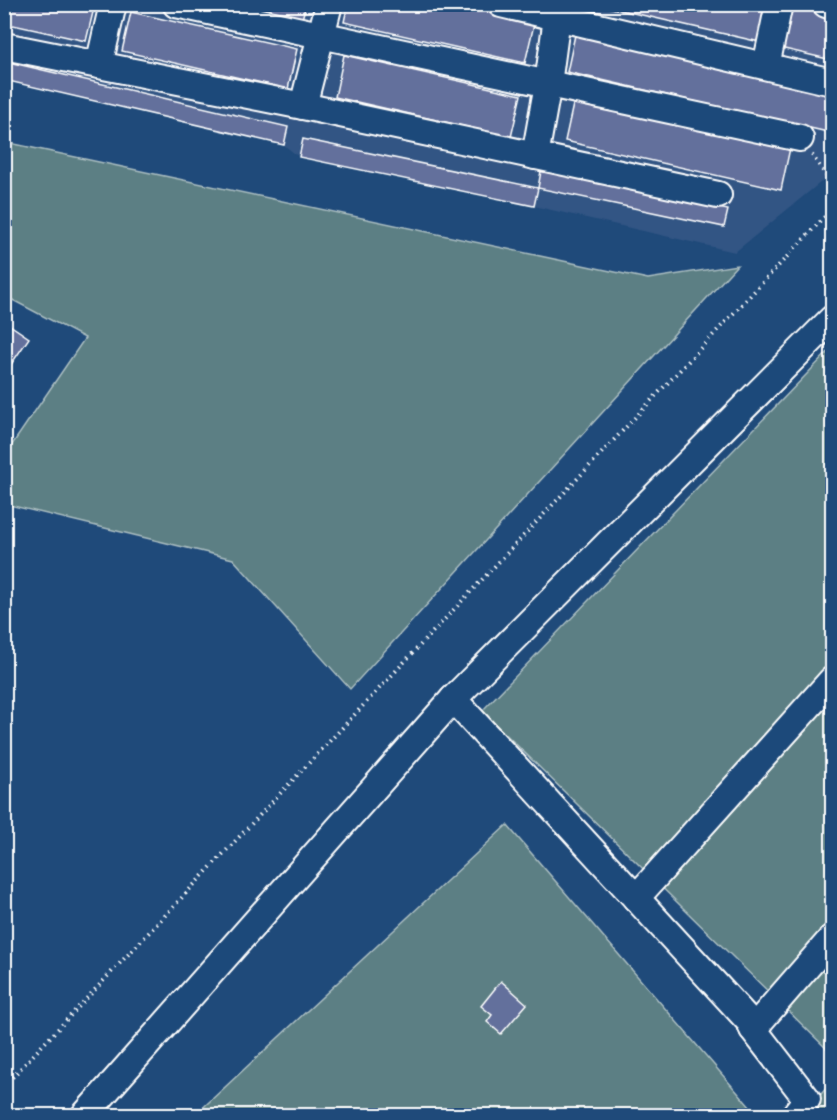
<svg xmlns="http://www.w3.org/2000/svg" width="837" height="1120" font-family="Caveat,sans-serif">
	<rect width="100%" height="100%" fill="#1f4a7a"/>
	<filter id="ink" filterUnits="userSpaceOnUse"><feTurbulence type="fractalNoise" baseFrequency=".0167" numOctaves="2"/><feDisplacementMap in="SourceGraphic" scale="12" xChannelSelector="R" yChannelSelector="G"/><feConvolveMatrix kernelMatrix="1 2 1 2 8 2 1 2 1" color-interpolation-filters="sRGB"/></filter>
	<g filter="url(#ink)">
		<!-- built -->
		<polygon fill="#335584" points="5,5 832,5 832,173 735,252 534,206 299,157 284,145 5,80"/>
		<!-- green -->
		<g fill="#5b7f84" stroke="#adbfc2" stroke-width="1.5">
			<polygon points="5,142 648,279 737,265 350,689 233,559 5,504 5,455 85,338 5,296"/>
			<polygon points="832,348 832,1054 482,711"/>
			<polygon points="507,825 757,1115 194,1116"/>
			<polygon points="832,1082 832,1115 802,1115"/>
		</g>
		<!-- building -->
		<g fill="#63709c" stroke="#fff" stroke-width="1.5">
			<polygon points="4,4 95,4 86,41 4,23"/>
			<polygon points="220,4 306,4 301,23"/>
			<polygon points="348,4 466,4 535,20 525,63 344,22"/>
			<polygon points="594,4 768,4 760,42"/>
			<polygon points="789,6 832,16 832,60 780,48"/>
			<polygon points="131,12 297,49 288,89 122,51"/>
			<polygon points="575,35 832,93 832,133 567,72"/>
			<polygon points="344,55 521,95 511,137 335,97"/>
			<polygon points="4,61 288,127 284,145 4,80"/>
			<polygon points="574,100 790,148 781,190 565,141"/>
			<polygon points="303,139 538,188 534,206 299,157"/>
			<polygon points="541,171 728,210 724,227 538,188"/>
			<polygon points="4,321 29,338 10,366 4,362"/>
			<polygon points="501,981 527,1004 501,1034 487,1022 492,1015 481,1006"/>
		</g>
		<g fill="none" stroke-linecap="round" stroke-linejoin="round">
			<!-- minor casing -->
			<g stroke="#fff" stroke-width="30">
				<g id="minor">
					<polyline points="176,4 800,138"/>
					<polyline points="501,4 832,82"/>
					<polyline points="826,4 832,6"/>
					<polyline points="4,46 303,106 718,195"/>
					<polyline points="99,65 113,4"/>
					<polyline points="766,66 779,4"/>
					<polyline points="303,106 329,4"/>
					<polyline points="535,156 548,84 557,17 560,4"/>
					<polyline points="453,699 750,1022 753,1029 807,1099 794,1116"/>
					<polyline points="636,898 832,680"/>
					<polyline points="753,1029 832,938"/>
					<polyline points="84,1116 453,699 832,319"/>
				</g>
			</g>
			<!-- path -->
			<g stroke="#fff" stroke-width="4" stroke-dasharray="1.5 4.5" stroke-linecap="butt">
				<polyline points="812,155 832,184"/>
				<polyline points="4,1086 832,209"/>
			</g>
			<!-- minor -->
			<use href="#minor" stroke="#1f4a7a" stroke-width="26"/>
		</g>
	</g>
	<!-- margin -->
	<rect width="837" height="1120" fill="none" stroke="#1f4a7a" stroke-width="24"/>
	<rect x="12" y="12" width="813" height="1096" fill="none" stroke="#fff" stroke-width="2" filter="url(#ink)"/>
</svg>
